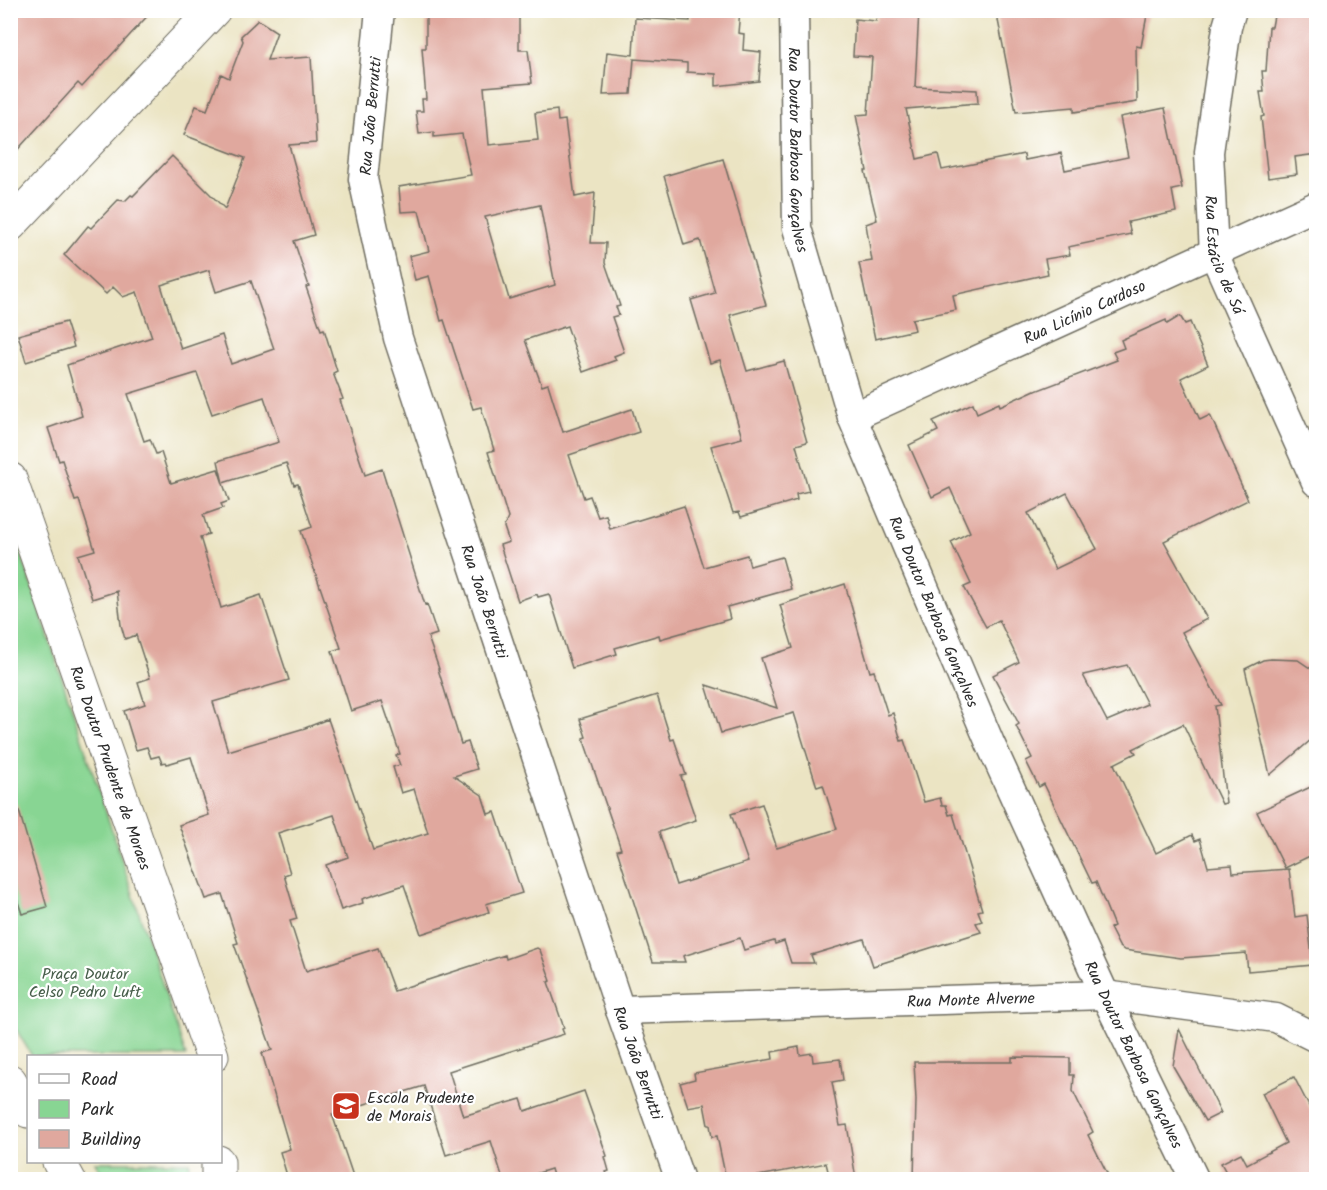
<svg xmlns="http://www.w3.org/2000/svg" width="1327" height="1190" font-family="Kalam,sans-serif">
	<rect width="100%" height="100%" fill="#fff"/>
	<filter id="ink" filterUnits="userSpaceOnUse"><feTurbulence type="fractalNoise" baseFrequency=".0167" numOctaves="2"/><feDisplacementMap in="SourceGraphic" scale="12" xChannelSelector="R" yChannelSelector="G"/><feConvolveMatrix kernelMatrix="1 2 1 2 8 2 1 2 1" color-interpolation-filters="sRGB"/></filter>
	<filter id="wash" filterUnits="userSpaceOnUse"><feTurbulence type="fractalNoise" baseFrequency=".008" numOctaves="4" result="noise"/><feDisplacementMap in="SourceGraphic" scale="24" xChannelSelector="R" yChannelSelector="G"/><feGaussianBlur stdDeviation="1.35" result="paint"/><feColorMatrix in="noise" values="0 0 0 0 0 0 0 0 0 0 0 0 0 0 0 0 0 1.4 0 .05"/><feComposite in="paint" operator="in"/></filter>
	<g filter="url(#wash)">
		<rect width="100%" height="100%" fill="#ebe4c3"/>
		<!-- green -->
		<g fill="#88d593" stroke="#5a805f" stroke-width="1.5">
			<polygon points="10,520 186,1056 32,1056 11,1021"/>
			<polygon points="95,1162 189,1162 188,1179 105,1179"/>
		</g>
		<g id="blocks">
			<!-- building -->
			<g fill="#e0a89e" fill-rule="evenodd">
				<polygon points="10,10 153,10 82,87 78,83 10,158"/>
				<path d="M426,10h93v40h9l4,33 -48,4 5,58 49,-5 -3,-27 22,-3 1,11 7,-1 10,77 20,-4 -4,50h15l-1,20 15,43 -4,1 3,8 -7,2 12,35 -10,4 2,4 -33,12 -16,-46 -42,14 17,46 6,-2 15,48 69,-23 7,23 -70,23 15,43 6,-2 8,21 8,-2 4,14 74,-23 20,61 43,-12 3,11 32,-9 9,32 -64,18 3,12 -70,20 -1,-4 -44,13 2,6 -45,14 -23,-74 -11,3 -1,-3 -19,7 -18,-56 9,-3 -5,-15 4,-9 -20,-66 6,-2 -13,-43 -8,2 -29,-89 -3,1 -12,-45 -14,4 -6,-24 20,-5 -10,-40 -18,1 -2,-25 72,-12 -9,-41 -28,3v-5l-15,2 -3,-23h7l-1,-12h4l-4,-51h4zM540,205l15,80 -46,14 -24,-82z"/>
				<polygon points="690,10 740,10 738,33 744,34 743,50 761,52 759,81 716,86 716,74 687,72 687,63 634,59 631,94 603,95 607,52 633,55 635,18 690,21"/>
				<polygon points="883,10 919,10 915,87 977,90 978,103 906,109 917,159 938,154 942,170 1024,154 1025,160 1061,153 1065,170 1128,157 1120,117 1165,108 1182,188 1172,190 1176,212 1128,222 1131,234 1068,247 1070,255 1045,259 1048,274 953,295 956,310 912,319 915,330 875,339 859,263 872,261 866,224 877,220 865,171 867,171 856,115 868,114 872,57 853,56 855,19 876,21 877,15 882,16"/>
				<polygon points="996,10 1148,10 1141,47 1136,46 1137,102 1074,112 1074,107 1016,112"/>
				<polygon points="1275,10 1317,10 1317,154 1295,157 1297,174 1268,178 1261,117 1264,116 1260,92 1264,92 1262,71 1266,71 1269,27 1272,27"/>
				<path d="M258,20l19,12 -10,28 44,-3 5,86 -27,2 25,90 -20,6 15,45 -3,1 15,43 3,-1 13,42 -4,2 10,26 -3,1 25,75 17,-6 43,136 2,-1 10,30 -9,3 11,32h-1l23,75 7,-2 9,27 -23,7 28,19 6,19 7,-2 27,81 -36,11 3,8 -68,22 -17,-49 -42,14 1,4 -22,7 -15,-45 22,-8 -14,-42 -56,18 12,40 -6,2 13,44 -7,2 16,50 72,-23 16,43 111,-36 1,4 31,-11 3,2 11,31 -3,1 16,46 -2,1 2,5 -115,37 14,45 58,-17 4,12 59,-20 23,65 -2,1 4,14 -3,1 3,7h-55l-3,-10 -32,10h-16l-12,-38 -45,14 -22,-69 -92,28 22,65h-66l-8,-27 10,-3 -28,-96 10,-3 -38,-106 4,-1 -16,-49 -16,5 -27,-74 30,-10 -18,-58 -24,7 -1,-2 -4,1 -3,-7 -8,2 -4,-11 -11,3 -12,-39 21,-7 -7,-22 12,-4 -14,-43 -11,4 -4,-14 -4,-34 -25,8 -14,-44 17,-5 -16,-50 -4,1 -13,-41 -3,1 -11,-33 34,-12 -15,-51 85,-28 -15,-45 -14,5 -10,-10 -7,7 -42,-39 24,-29 3,2 27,-28 7,1 6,-6 2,1 39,-40 53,53 20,-51 -61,-23 12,-29 11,4 14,-36 8,4 14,-37 -2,-5zM209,270l7,22 35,-11 23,68 -43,15 -9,-29 -41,14 -20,-64zM197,373l15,41 52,-17 15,45 -61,19 5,22 63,-20 8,22 4,-1 14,43 -11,4 40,117 -9,3 19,60 31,-10 18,53 -4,1 4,10 -7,2 8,26 13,-4 14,44 -55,17 -45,-131 -23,9 -77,23 -15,-49 76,-22 -28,-85 -40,13 -21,-71 9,-3 -6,-19 20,-7 -2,-4 8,-3 -11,-32 -47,14 -10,-31 -5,2 -6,-15 -6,2 -16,-47z"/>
				<polygon points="723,159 766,305 730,315 747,371 784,361 807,442 796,445 809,491 796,494 797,500 741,517 739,512 733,513 711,446 742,438 720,360 710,363 691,300 715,293 700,240 684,245 664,176"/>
				<path d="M1180,316l5,8 5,-2 18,43 -27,13 19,42 10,-5 38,85 -84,41 43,78 -25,13 39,73 -6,1 11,97 -4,1 -39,-80 -50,25 3,4 -22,11 42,89 36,-18 3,6 5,-2 8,28 24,-2 1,8 56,-4 6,48 12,-2 6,50 -65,6 -2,-18 -65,5 -57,-8 -5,-4 -9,-18 4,-2 -18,-44 -4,1 -48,-99 -5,3 -13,-26 6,-3 -16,-32 3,-2 -26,-49 26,-13 -20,-42 -13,7 -22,-40 7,-3 -20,-42 19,-10 -20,-44 -18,9 -23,-52 29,-14 -5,-10 40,-18 4,10 22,-10 1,3 35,-16 1,1 81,-31 -4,-8 11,-4 -3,-8 45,-20 1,4zM1067,493l30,56 -42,20 -27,-56zM1127,665l20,39 -40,17 -24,-46z"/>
				<polygon points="66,322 74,347 26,362 18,335"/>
				<polygon points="845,584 870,672 874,671 888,715 893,713 901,741 904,740 924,802 940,798 942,805 946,805 949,815 953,814 982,910 978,911 982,921 976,923 981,932 873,966 864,939 811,955 814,963 791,963 784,941 775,944 774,941 744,950 740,938 683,956 685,962 653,962 617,850 621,849 583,738 586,737 580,719 657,695 671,740 674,739 686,775 681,776 696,820 659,832 676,885 748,862 731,814 762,804 777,848 837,829 823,785 817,787 794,713 721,733 706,685 777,708 761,658 793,648 780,605"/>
				<polygon points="1271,659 1298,660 1317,673 1317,731 1312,739 1270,775 1245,669 1263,660"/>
				<polygon points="1317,784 1317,849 1310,852 1312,855 1285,868 1257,812"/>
				<polygon points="17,804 47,907 22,914 10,878 10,805"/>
				<polygon points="1179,1029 1221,1113 1205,1121 1173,1066"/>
				<polygon points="799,1047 800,1055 812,1053 813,1062 840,1059 843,1080 832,1082 840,1126 847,1125 856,1179 830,1179 826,1163 743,1179 726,1179 717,1136 712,1137 710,1125 708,1125 704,1104 688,1107 680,1083 695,1079 694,1073 773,1059 772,1052"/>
				<polygon points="1012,1057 1070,1058 1070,1075 1074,1075 1073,1091 1093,1132 1088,1135 1110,1179 914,1179 916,1100 914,1062 1012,1062"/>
				<polygon points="1294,1077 1317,1122 1317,1179 1217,1179 1227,1174 1221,1163 1241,1153 1247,1164 1286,1143 1262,1093"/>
			</g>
		</g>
	</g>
	<g filter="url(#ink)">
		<use href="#blocks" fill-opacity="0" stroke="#6e6c60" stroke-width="1.5"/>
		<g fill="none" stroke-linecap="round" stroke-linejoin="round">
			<!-- street casing -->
			<g stroke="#6e6c60" stroke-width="31">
				<g id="street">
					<path id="s1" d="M380,10l-17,169 35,159 222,672 60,170"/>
					<path id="s2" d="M794,10l3,218 55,189 138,326 115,252 90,185"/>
					<path id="s3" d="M1232,10l-5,17 -18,125 5,102 102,228"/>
					<path id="s4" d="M852,417l464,-211"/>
					<path id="s5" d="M620,1010l485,-15 171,23 40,20"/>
				</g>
			</g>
			<!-- secondary casing -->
			<g stroke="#6e6c60" stroke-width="35">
				<g id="secondary">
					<polyline points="10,225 214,10"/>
					<path id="s6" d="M10,479l202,577"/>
					<polyline points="10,1081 28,1111"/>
					<polyline points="59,1162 69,1180"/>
					<polyline points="218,1180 218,1162"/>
				</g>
			</g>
			<!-- street -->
			<use href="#street" stroke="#fff" stroke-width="28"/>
			<!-- secondary -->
			<use href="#secondary" stroke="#fff" stroke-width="33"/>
		</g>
	</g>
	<!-- icons -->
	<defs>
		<g id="school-square" transform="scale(1.5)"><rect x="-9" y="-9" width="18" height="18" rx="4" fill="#c8321e" stroke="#fff"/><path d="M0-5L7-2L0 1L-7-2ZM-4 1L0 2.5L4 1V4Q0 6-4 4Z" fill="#fff"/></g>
	</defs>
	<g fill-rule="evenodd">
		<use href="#school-square" x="346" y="1106"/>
	</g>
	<g text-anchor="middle" stroke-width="4.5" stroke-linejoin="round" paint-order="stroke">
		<!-- street labels -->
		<g font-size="16" fill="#2b2b2b" stroke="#fff">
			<text transform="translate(370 116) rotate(-85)" y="6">Rua João Berrutti</text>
			<text dy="6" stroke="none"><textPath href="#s2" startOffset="140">Rua Doutor Barbosa Gonçalves</textPath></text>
			<text dy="6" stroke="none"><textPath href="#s3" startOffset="249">Rua Estácio de Sá</textPath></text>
			<text dy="6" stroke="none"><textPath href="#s4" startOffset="255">Rua Licínio Cardoso</textPath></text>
			<text dy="6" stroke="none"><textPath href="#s1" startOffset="610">Rua João Berrutti</textPath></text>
			<text dy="6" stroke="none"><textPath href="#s2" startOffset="626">Rua Doutor Barbosa Gonçalves</textPath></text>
			<text dy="6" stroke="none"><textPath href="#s6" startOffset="306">Rua Doutor Prudente de Moraes</textPath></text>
			<text dy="6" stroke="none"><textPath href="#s5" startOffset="351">Rua Monte Alverne</textPath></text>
			<text dy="6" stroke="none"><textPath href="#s2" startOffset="1112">Rua Doutor Barbosa Gonçalves</textPath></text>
			<text dy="6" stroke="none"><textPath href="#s1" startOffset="1096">Rua João Berrutti</textPath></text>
		</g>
		<!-- park labels -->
		<g font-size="16" fill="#475e4a" stroke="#fff">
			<text x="85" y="979">Praça Doutor<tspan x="85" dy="18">Celso Pedro Luft</tspan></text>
		</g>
		<!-- poi labels -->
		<g font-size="16" fill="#2b2b2b" stroke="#fff" text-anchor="start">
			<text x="367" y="1103">Escola Prudente<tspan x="367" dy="18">de Morais</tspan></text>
		</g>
	</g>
	<!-- margin -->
	<rect width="1327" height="1190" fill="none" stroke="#fff" stroke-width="36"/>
	<!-- legend -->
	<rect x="27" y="1055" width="195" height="108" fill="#ffffff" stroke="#aaaaaa" stroke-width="1.5"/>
	<rect x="39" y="1074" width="30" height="9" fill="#ffffff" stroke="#aaaaaa" stroke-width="1.5"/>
	<text x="81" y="1085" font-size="18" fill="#2b2b2b">Road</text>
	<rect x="39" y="1100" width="30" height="18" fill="#88d593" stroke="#aaaaaa" stroke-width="1.5"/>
	<text x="81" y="1115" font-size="18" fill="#2b2b2b">Park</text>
	<rect x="39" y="1130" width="30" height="18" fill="#e0a89e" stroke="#aaaaaa" stroke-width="1.5"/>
	<text x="81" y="1145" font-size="18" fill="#2b2b2b">Building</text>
</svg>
